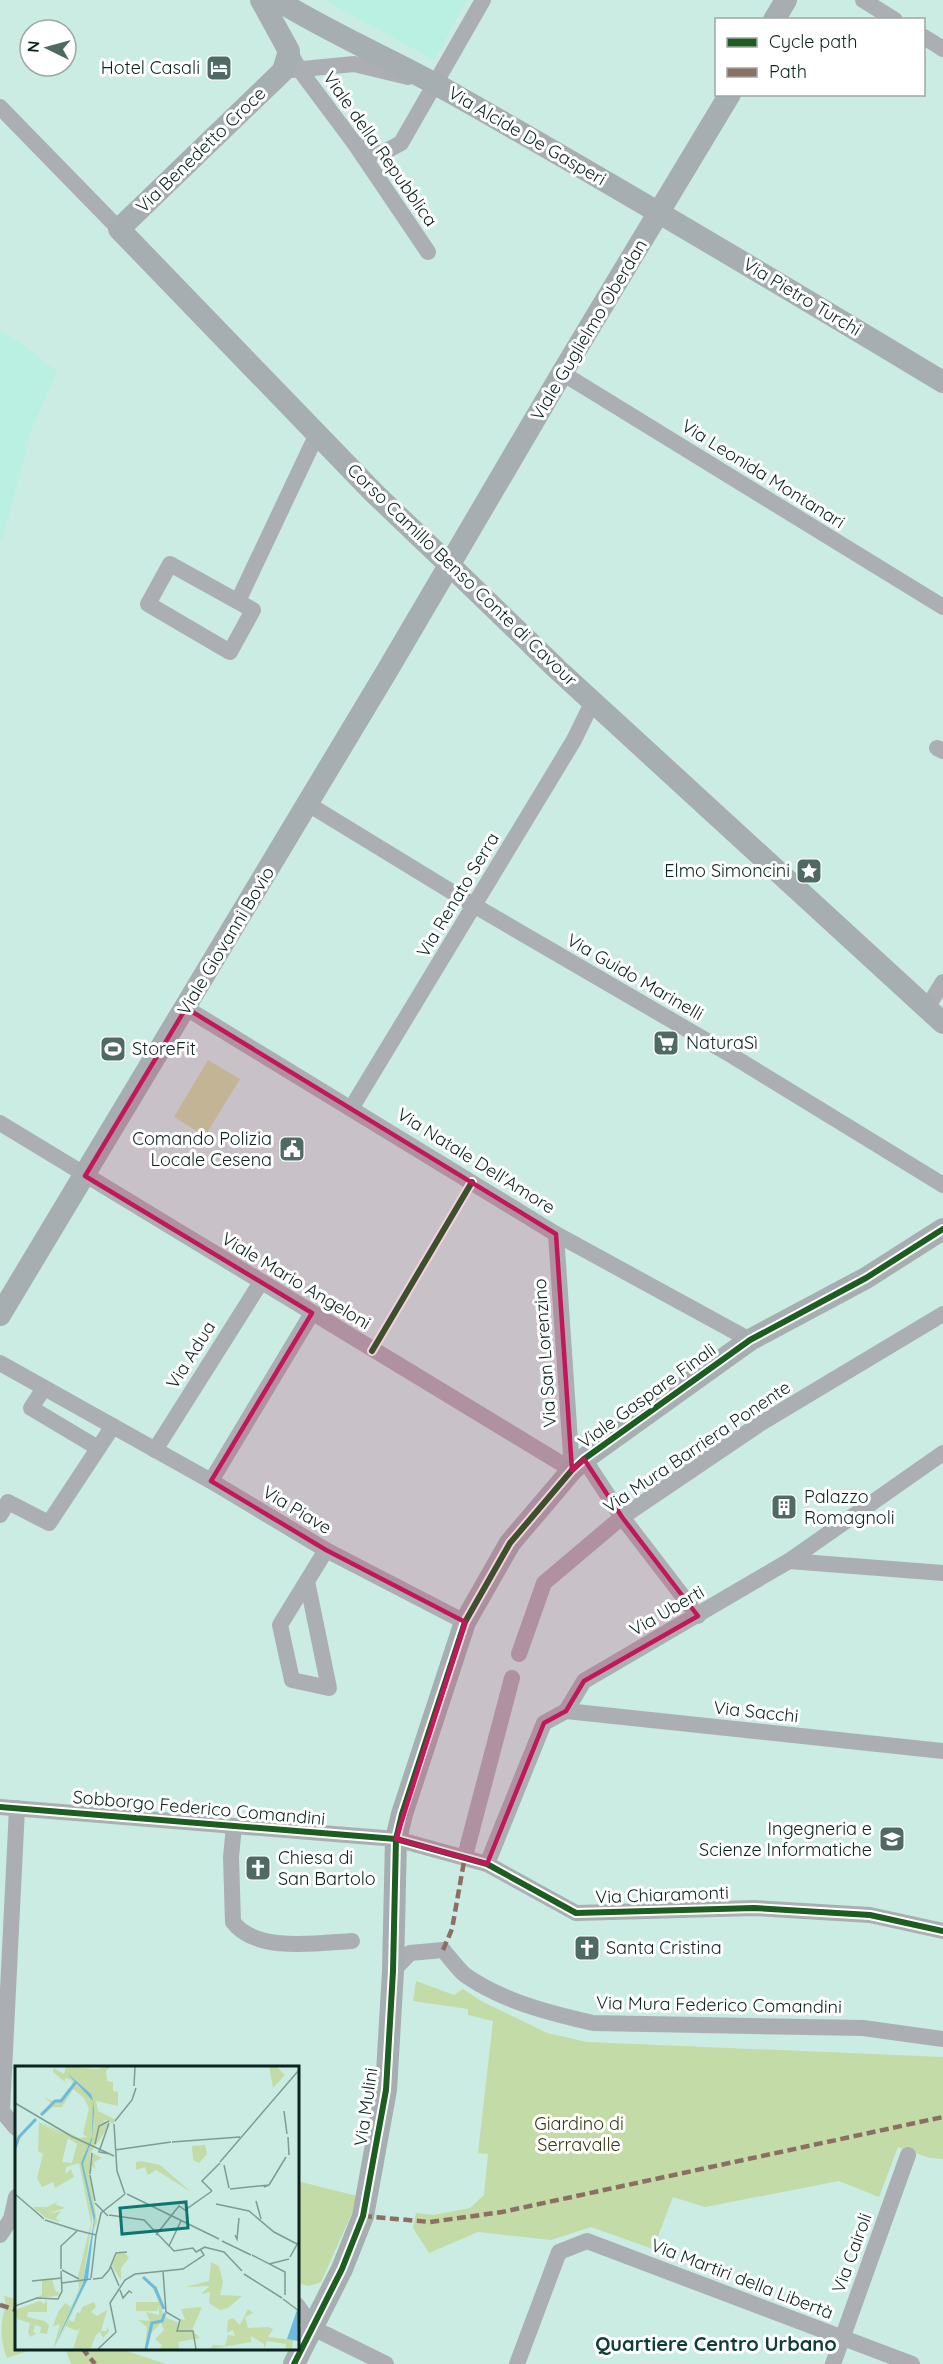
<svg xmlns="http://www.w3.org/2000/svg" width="943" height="2364" font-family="Quicksand,sans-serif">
	<rect width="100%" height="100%" fill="#caece3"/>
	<!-- built -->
	<g fill="#b9f0e2">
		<polygon points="324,0 467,0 434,60"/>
		<polygon points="0,331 19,341 57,372 32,427 2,541 0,540"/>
	</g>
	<!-- green -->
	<g fill="#c3dba6">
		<polygon points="208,1060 240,1079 205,1136 174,1117"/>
		<polygon points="416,1981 454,1995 463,1989 481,2001 547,2033 587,2042 943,2057 943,2159 930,2158 898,2147 879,2197 839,2181 705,2207 673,2197 653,2249 591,2227 551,2240 478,2232 429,2253 413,2228 416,2213 434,2215 470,2208 484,2195 488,2154 478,2153 493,2021 468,2015 468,2009 413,2001"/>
		<polygon points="297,2181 357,2196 352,2213 321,2282 309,2286 297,2283"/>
		<path d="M4,2296l12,3v49h21l-30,10c-7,-16 -7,-38 -1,-52z"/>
		<polygon points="65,2348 118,2348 166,2364 71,2364"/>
	</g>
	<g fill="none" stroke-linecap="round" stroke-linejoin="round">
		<!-- street -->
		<g stroke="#abafb3" stroke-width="16">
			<polyline points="863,0 895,20"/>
			<polyline points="924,37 943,49"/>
			<polyline points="289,51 299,69 355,144 428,252"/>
			<polyline points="292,70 354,64 408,77"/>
			<polyline points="0,107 119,229"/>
			<polyline points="355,144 381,154 401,143 483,0"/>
			<polyline points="562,373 943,607"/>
			<polygon points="170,564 253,610 230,652 148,604"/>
			<polyline points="238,601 317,434"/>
			<polyline points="937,748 943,751"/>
			<polyline points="308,804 475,906 726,1052 943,1185"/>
			<polyline points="186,1008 556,1234 750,1340"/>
			<polyline points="927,1008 943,982"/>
			<polyline points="352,1107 574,740 593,701"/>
			<polyline points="0,1123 572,1470"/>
			<polyline points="556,1234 572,1470"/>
			<polyline points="0,1363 211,1481 326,1550 465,1622"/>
			<polyline points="44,1388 31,1408 98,1448"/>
			<polyline points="155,1450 261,1282"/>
			<polyline points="584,1459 622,1517 698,1616"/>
			<polyline points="211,1481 312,1313"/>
			<polyline points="0,1515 8,1502 49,1523 113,1426"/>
			<polyline points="789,1561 943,1573"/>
			<polyline points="307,1581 329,1688 292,1680 280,1625 326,1550"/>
			<polyline points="519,1654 544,1583 622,1517 758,1425 943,1314"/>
			<polyline points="566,1711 943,1751"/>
			<polyline points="0,1807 396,1839 487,1864 576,1913 754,1908 870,1915 943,1931"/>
			<path d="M234,1826l-3,31 2,65c23,31 85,21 119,19"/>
			<polyline points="465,1856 512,1678"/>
			<polyline points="487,1864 544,1723 566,1711 584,1681 789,1561 943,1453"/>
			<path d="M393,1971l17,-18 33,-3c7,8 14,18 22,25 37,26 84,38 128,48l270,5 80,11"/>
			<polyline points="16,2128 2,2111 17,1808"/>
			<polyline points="0,2235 11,2219 16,2197"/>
			<polyline points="297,2305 313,2328 386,2364"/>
			<polyline points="517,2364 559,2252 587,2241 912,2364"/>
			<polyline points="833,2364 908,2155"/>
		</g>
		<!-- secondary -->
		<g stroke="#a6aeb1" stroke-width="22">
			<polyline points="261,0 289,51 283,71 119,229 374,493 462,577 557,669 943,1023"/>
			<path d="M277,0c58,36 121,62 180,96 164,93 325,189 486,286"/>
			<polyline points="774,20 786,0"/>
			<polyline points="0,1315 387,671 562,373 730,94"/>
			<polyline points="294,2364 342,2269 363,2216 386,2090 393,1971 396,1839 402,1814 465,1622 510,1543 572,1470 584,1459 750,1340 866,1278 943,1229"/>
		</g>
		<!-- quiet -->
		<g stroke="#8d6e63" stroke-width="4.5" stroke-dasharray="9 4.5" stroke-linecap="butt">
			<polyline points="443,1950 452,1929 465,1856"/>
			<polyline points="363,2216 430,2222 502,2212 943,2117"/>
			<polyline points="0,2305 16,2310"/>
			<polyline points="82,2348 95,2364"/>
		</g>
		<!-- cycleway casing -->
		<g stroke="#fff" stroke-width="10">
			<g id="cycleway">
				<polyline points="372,1351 472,1182"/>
				<polyline points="0,1807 396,1839 487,1864 576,1913 754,1908 870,1915 943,1931"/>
				<polyline points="294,2364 342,2269 363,2216 386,2090 393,1971 396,1839 402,1814 465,1622 510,1543 572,1470 584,1459 750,1340 866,1278 943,1229"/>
			</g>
		</g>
		<!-- cycleway -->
		<use href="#cycleway" stroke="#1b5e20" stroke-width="6"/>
	</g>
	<!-- marked area -->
	<path fill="#c2185b" fill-opacity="0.2" stroke="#c2185b" stroke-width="4.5" stroke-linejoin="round" d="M186,1008l370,226 16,236 12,-11 38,58 76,99 -114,65 -18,30 -22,12 -57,141 -91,-25 69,-217 -139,-72 -115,-69 101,-168 -227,-137z"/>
	<!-- icons -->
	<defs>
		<g id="hotel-square" transform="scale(1.35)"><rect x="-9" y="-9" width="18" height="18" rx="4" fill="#4e6a63" stroke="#fff"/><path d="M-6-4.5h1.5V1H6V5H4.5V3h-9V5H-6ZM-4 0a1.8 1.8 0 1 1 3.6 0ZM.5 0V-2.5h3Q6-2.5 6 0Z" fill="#fff"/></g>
		<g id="sight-square" transform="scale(1.35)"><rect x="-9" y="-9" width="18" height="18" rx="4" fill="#4e6a63" stroke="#fff"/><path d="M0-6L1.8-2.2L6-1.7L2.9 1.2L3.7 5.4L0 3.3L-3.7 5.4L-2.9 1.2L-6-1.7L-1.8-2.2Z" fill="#fff"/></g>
		<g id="supermarket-square" transform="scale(1.35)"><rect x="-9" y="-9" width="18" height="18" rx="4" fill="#4e6a63" stroke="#fff"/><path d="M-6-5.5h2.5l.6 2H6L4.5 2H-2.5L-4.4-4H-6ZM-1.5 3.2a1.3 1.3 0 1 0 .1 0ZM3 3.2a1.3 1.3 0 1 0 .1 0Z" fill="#fff"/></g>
		<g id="stadium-square" transform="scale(1.35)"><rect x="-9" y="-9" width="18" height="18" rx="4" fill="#4e6a63" stroke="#fff"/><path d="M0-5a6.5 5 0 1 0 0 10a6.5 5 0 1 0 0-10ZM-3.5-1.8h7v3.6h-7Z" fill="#fff"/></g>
		<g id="civic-square" transform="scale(1.35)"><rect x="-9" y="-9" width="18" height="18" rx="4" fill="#4e6a63" stroke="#fff"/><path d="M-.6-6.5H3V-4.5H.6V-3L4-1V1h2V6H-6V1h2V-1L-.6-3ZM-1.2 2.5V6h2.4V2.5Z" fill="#fff"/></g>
		<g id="building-square" transform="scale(1.35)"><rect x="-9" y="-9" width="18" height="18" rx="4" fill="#4e6a63" stroke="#fff"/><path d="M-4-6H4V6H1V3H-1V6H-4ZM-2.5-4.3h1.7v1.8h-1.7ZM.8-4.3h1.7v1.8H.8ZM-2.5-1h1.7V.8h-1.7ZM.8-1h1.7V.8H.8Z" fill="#fff"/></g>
		<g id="university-square" transform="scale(1.35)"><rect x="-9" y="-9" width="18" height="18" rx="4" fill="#4e6a63" stroke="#fff"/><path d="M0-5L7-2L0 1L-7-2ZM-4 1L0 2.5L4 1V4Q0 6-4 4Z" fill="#fff"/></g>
		<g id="church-square" transform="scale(1.35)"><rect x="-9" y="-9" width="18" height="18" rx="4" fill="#4e6a63" stroke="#fff"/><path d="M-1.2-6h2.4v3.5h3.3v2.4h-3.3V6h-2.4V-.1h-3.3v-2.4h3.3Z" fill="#fff"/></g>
	</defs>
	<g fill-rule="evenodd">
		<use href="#hotel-square" x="219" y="68"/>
		<use href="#sight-square" x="809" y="871"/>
		<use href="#supermarket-square" x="666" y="1043"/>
		<use href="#stadium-square" x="113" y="1049"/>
		<use href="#civic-square" x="292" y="1149"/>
		<use href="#building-square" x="784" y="1507"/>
		<use href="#university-square" x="892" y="1839"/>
		<use href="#church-square" x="258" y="1868"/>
		<use href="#church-square" x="587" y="1948"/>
	</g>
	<g text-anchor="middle" stroke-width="6" stroke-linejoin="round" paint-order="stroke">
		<!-- poi labels -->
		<g font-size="18" fill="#0b241e" stroke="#fff" text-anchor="start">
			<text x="200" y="74" text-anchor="end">Hotel Casali</text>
			<text x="790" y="877" text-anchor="end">Elmo Simoncini</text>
			<text x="686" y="1049">NaturaSì</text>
			<text x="132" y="1055">StoreFit</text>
			<text x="272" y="1145" text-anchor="end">Comando Polizia<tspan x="272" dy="21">Locale Cesena</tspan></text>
			<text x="804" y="1503">Palazzo<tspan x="804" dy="21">Romagnoli</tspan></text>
			<text x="872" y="1835" text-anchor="end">Ingegneria e<tspan x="872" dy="21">Scienze Informatiche</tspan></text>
			<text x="278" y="1864">Chiesa di<tspan x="278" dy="21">San Bartolo</tspan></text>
			<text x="606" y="1954">Santa Cristina</text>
		</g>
		<!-- street labels -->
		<g font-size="18" fill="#0b241e" stroke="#fff">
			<text transform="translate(527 136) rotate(30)" y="6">Via Alcide De Gasperi</text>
			<text transform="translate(380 149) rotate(55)" y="6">Viale della Repubblica</text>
			<text transform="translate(201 150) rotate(-44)" y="6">Via Benedetto Croce</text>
			<text transform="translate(802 297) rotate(31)" y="6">Via Pietro Turchi</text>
			<text transform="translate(589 330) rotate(-59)" y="6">Viale Guglielmo Oberdan</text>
			<text transform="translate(763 474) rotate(32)" y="6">Via Leonida Montanari</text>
			<text transform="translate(462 575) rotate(44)" y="6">Corso Camillo Benso Conte di Cavour</text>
			<text transform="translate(458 895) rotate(-59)" y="6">Via Renato Serra</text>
			<text transform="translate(226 941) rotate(-59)" y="6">Viale Giovanni Bovio</text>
			<text transform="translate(635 977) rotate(30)" y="6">Via Guido Marinelli</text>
			<text transform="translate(476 1161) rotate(32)" y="6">Via Natale Dell'Amore</text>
			<text transform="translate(296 1281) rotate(31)" y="6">Viale Mario Angeloni</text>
			<text transform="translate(545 1353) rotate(-94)" y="6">Via San Lorenzino</text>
			<text transform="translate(191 1355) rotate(-58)" y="6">Via Adua</text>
			<text transform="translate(647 1396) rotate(-36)" y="6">Viale Gaspare Finali</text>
			<text transform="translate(697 1447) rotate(-34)" y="6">Via Mura Barriera Ponente</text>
			<text transform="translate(297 1510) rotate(31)" y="6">Via Piave</text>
			<text transform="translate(667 1611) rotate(-30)" y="6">Via Uberti</text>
			<text transform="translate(756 1712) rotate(6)" y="6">Via Sacchi</text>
			<text transform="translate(199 1808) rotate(5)" y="6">Sobborgo Federico Comandini</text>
			<text transform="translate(662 1895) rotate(-2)" y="6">Via Chiaramonti</text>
			<text transform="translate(719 2005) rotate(1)" y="6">Via Mura Federico Comandini</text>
			<text transform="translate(366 2107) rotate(-82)" y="6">Via Mulini</text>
			<text transform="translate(852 2253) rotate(-70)" y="6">Via Cairoli</text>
			<text transform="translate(742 2279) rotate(21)" y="6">Via Martiri della Libertà</text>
		</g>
		<!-- park labels -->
		<g font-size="18" fill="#333911" stroke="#fff">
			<text x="579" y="2130">Giardino di<tspan x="579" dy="21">Serravalle</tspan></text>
		</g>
		<!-- neighbourhood labels -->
		<g font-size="20" font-weight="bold" fill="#0e3e34" stroke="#fff">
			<text x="716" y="2351">Quartiere Centro Urbano</text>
		</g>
	</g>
	<!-- overview -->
	<g transform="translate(15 2066)">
		<rect width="284" height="284" fill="#caece3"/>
		<path d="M51,0l31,3 14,-3 -5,5 1,10 6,1v9l5,1v14l-22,-5 2,10 18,9 -3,4 -7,-4 -8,6 7,-4 5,3 -19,27 11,6 -8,4v1l1,4v2l-4,-5 1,9 -2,-6 1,-7 1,-6 -2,-1v26l7,43 -3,7 -3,-28 1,20 -9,61 -30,67 7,-25 -7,2 5,-14 7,-9 6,4 8,-18 -1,-13 13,-53 -12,-60 -13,4 -1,7 6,-5 3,8 -19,11 -2,-6 -11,5 -5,-9 6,-24 -5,-3 1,-29 27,16 -25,-16 43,21 -41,-23 36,18 8,-1 -4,-3 6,-26 -5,-10 -11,-9 -11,18h-9l-13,11 12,-14 -8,-7 8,4 9,-2 12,-14 -2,-5 -6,-2v4l-12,-10 1,-4 10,6zM53,72l9,6 -5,19 -10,-1zM254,0h7l9,9 -12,13zM190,79l2,9 -8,9 -6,-3 -1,-14zM126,95l19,4 31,27 -35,-22 -8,5 -3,-8 -9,3v-8zM44,135l-4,3 10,4 -13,4 -4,-3 4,4 9,-2 -5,7 4,4 -14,-4 -9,-8 8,13 -12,-16h14zM110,187l4,5 -8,10v12l-9,-14 5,-12zM196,196l8,4 4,16 -3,13 22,1 -14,12 -8,2 -11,-7 1,-11 -9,2 9,-8 -25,1 24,-6zM27,213h10l3,11 6,5 -31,5 12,-5zM72,214l-18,40 5,2 3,-10 3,1 2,-6 12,-5 2,5 -5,5 6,4 10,-6 -6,21h6v-5l2,5 -6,7 -3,-6 -4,3 -5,13 -18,1 7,-21 -3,3 -11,-5 -12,23zM142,220l7,34 1,-3 16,7 -1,-5 5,1 -4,-11 21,-2 -10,23 8,8 -22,4 1,7h-19l2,-4 -7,-6 9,-9 -3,-7 -13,13 -3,12 2,-21 -9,-7 12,1 -4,-9 13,3v-10l-2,6h-21v-9h23l-7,-15zM32,234v12h-19l-1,5 17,4 5,4 -2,9 -7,-1 1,-6 -6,-2 -2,7 3,1 -5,4 -3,-4 2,-10 -13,-4 -2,-9 25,-9 4,3zM233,243l5,4 -8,4 3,11 20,-1 5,2 -5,8 25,3 -1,9h-6v-5l-19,-3 -3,8v-5l-13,-8v6l-40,7 2,-4 12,1 3,-11 7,1 -2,-6 -6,3 1,-13 5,-2 7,7z" fill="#c3dba6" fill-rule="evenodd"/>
		<path d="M53,0l-1,7 24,21 2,6 1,10 -2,30 -9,24 12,52 -7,63 -35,70 30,-66 11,-62 -13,-58 11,-26 1,-36 -26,-28zM282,244l1,2v29l-11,-2z" fill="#6cbadd"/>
		<path fill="none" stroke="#6cbadd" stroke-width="3" d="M26,49l14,-14h6l15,-19M0,82l4,-11 17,-18M128,211l12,11 9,21M131,283l6,-26 10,-2 3,-8"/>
		<path fill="none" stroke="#7e9c94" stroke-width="1.5" d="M119,20l1,-20M0,37l56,33 43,20M269,45l3,23M100,55l17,-21 4,-12M94,57l-10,29 11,2M99,58l3,47 8,23M273,71l1,18M157,76l68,-5M80,78l4,-18 10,-5M100,84l56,-8M205,96l79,-92M209,99l5,23M75,108l2,-21M75,109l5,26M254,119l17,-28M215,123l39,-4 -5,2M197,125l-10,-10 18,-18M0,128l29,25M112,128l92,45M241,135l5,18M80,137l13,13M201,138l33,7 25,21 25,13M94,149l35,5 30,31 19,-3 3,4 9,-5M156,150l8,-10 6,4 27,-19M30,154l31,10M61,164l20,5M81,169l5,-22 24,-19M141,169l15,-19M220,169l2,4 2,-21M207,175l29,14M154,180l12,-25M189,181l20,5 18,19M237,189l33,17v23M275,191l9,-16M254,198l20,-5M96,201l8,19M46,203v-23l16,-15M47,204l17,9M148,205l3,41 14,8 -3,11h16l3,18M229,208l38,24M76,212l5,-43M78,213l9,-1 7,-8 7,-17 11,-1M17,215l30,-3M47,217l29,-4M105,224l3,8 6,-7 3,2M268,233l16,12M0,240l22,-8 21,1 4,-8 -1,-20M83,283l18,-17 -6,-29 15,-23 10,-6 48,-5 21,-14 -4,-6"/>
		<path fill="#0f766e" fill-opacity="0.15" stroke="#0f766e" stroke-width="3" d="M171,136l2,26 -66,6 -2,-26z"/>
		<rect width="284" height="284" fill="none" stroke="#0b241e" stroke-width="3"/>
	</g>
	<!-- legend -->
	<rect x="715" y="18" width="210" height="78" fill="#ffffff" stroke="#9da7a5" stroke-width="1.5"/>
	<rect x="727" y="38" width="30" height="9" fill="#1b5e20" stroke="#9da7a5" stroke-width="1.5"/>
	<text x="769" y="48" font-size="18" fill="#0b241e">Cycle path</text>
	<rect x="727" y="68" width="30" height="9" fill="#8d6e63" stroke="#9da7a5" stroke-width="1.5"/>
	<text x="769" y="78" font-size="18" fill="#0b241e">Path</text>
	<!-- north arrow -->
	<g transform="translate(48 48) rotate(275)"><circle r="28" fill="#ffffff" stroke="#9da7a5" stroke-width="1.5"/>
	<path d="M0-4.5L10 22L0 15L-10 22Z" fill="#4e6a63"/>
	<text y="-9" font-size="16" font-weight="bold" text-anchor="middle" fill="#0b241e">N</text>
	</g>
</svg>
